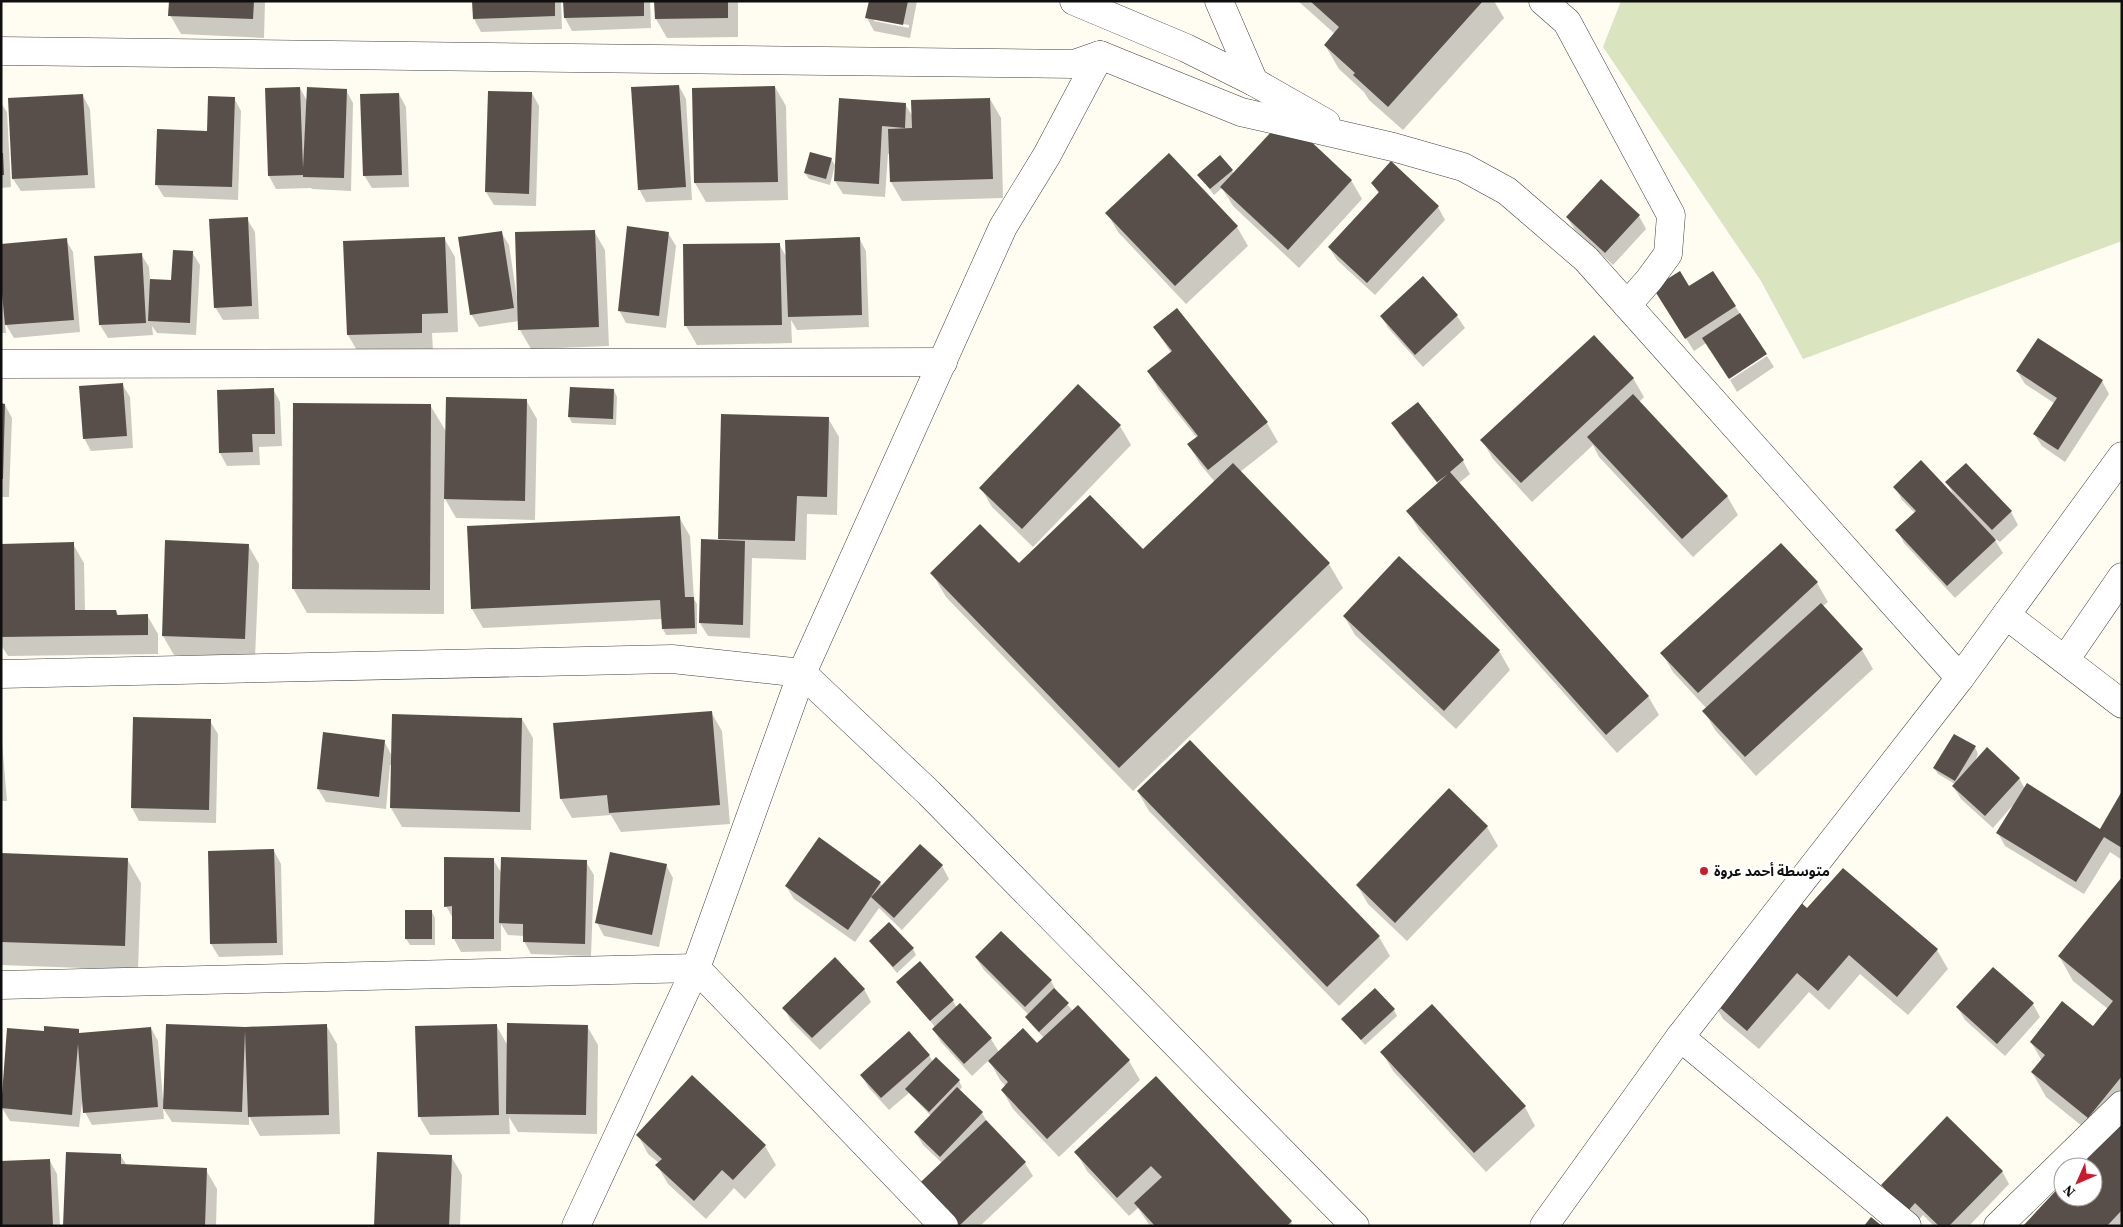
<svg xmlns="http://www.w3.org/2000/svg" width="2123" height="1227" font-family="'Source Serif 4','Noto Sans Arabic',serif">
	<rect width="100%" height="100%" fill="#fffcf1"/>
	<!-- cemetery -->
	<polygon fill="#dae4bf" points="1621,1 2122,1 2122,241 1803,359 1761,281 1603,47"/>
	<!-- shadow -->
	<g fill="#0003" fill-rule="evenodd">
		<polygon points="170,1 265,1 264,38 181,34 170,15"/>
		<polygon points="473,1 561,1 562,29 481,32 474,19"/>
		<polygon points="564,1 650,1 651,28 572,31 565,18"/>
		<polygon points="656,1 738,1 738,37 667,38 656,19"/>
		<path d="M870,1h47l-7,37 -36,-7 -7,-13zM874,19l35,6v3l-35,-7z"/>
		<polygon points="1298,1 1494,1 1504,18 1403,130 1369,100 1364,92 1339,69 1325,45 1335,34"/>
		<polygon points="679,86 686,99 692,200 646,202 639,189"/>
		<polygon points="775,87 786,106 788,200 706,202 695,183"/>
		<polygon points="300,88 307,101 346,90 353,103 351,191 312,189 311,188 276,189 269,176"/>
		<polygon points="532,93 539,106 536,206 494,205 486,192"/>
		<polygon points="399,94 406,107 409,187 372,188 364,175"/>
		<polygon points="83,96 90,109 95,188 21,191 13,179"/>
		<polygon points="234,98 241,111 238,200 164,197 156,184 209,132"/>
		<polygon points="840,99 905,104 913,117 990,99 1001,118 1003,198 902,201 891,182 890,154 888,154 885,197 843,194 835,181"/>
		<polygon points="1,103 7,112 11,187 1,188"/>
		<polygon points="1168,155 1237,227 1248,246 1186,304 1118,232 1107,213"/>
		<polygon points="831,159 835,165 830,185 809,179 805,173"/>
		<polygon points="1232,171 1234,174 1351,180 1362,199 1299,268 1233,206 1222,188 1214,195 1199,175"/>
		<polygon points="1372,183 1438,207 1445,220 1375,295 1337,260 1329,247 1379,194"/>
		<polygon points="1639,216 1646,229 1613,265 1575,230 1567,217"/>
		<polygon points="247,219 255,232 259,319 223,320 215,307"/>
		<polygon points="594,231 605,250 609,346 531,349 520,330 519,321 479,327 471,314 501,232 509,245 517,298"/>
		<polygon points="668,233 676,246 666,328 626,323 619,310"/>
		<polygon points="444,238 455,257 458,332 432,333 433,351 359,354 348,335"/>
		<polygon points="859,238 866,251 869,327 797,330 791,320 792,343 697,345 686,326 779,244 787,258"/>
		<polygon points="66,240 73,252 80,332 14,338 5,323 6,333 1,333 1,245"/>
		<polygon points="192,252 200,265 196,335 157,333 152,326 153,335 108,338 100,325 141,254 149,267 150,281 173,281"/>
		<polygon points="1713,272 1766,354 1728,378 1706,343 1694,351 1662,301"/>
		<polygon points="1177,310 1267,423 1278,442 1240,472 1329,564 1343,588 1133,791 946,597 932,573 1143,551 1215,482 1200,464 1189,445 1197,438 1159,390 1148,371 1171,353 1155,328"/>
		<polygon points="1381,316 1457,316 1465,328 1423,367 1389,329"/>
		<polygon points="1767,356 1774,367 1737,392 1730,380"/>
		<polygon points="2017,371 2102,381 2109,394 2065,462 2042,446 2034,434 2054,403 2025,384"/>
		<polygon points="1633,378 1644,397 1639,402 1727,496 1738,515 1693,557 1599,457 1593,445 1532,502 1493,459 1482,440"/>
		<polygon points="122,384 130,397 133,448 91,451 84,438"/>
		<polygon points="273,389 280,402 282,446 259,447 260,465 227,466 220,453 218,391"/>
		<polygon points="614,390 617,397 616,425 572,423 569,417"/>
		<polygon points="526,400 537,419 535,520 456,518 444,497 444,614 307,613 293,588 430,405 447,433"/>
		<polygon points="1418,404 1463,461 1470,474 1459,483 1648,696 1659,715 1617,753 1419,530 1408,511 1438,484 1400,436 1393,423"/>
		<polygon points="1,405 5,405 12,418 9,497 1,497"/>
		<polygon points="828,418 839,437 837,515 807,514 806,560 752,558 750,638 708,636 700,623 721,541 719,539"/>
		<polygon points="1120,426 1131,445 1033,547 992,507 981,488"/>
		<polygon points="1947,482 2011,512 2018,525 2000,542 1993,537 2003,553 1955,598 1904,543 1897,530 1915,513 1902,500 1895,487 1954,496"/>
		<polygon points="679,517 690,536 694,599 697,604 697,634 666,635 663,629 662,619 483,628 472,609"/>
		<polygon points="73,544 84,563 85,611 116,611 119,616 147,615 158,634 158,654 8,656 1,645 1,545"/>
		<polygon points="1781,544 1817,583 1828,602 1823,606 1862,650 1873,669 1756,776 1715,730 1704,711 1707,709 1673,672 1662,653"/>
		<polygon points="248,545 259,564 255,658 174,655 163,636"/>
		<polygon points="1344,616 1499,651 1510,670 1456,729 1355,635"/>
		<polygon points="711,712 722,731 730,824 621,832 611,815 572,818 561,799"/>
		<polygon points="522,719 533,738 531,830 402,827 391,808 392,765 390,765 386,809 326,802 318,789 384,741 392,756"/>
		<polygon points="210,721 218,734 216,823 139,821 132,808"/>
		<polygon points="1,731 7,801 1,801"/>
		<polygon points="1975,747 1978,754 1974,764 2019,778 2025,789 2100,831 2122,794 2122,860 2110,852 2084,894 2005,846 1998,833 2013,805 1993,828 1961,799 1953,786 1955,784 1938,774 1934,768"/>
		<polygon points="1449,790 1487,827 1498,846 1407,941 1368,904 1357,885"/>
		<polygon points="1138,792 1379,937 1390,956 1339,1006 1149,811"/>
		<polygon points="274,851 281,864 283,955 219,957 211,944"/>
		<polygon points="1,854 127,859 141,883 138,970 1,965"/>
		<polygon points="493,859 502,874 586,862 594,875 591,956 531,954 524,941 524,936 508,935 501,924 501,951 461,952 454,939 454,920 446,906"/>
		<polygon points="666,865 673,878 659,947 604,936 597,923"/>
		<polygon points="942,866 949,879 902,930 879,908 855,942 794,899 786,886 880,883 883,887"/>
		<polygon points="2122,879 2122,1226 2025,1226 2063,1185 2063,1197 2093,1197 2093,1167 2080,1167 2103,1143 2046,1097 2032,1072 2042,1061 2031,1042 2093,1028 2108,1009 2073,981 2059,956"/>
		<polygon points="1808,910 1937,950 1948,969 1908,1015 1860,974 1829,1010 1809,992 1759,1049 1723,1019 1712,1000"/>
		<polygon points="406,912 432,912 435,918 435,945 410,945 406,939"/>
		<polygon points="870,941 913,949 916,955 897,973"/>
		<polygon points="976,958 1051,981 1058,994 1073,1011 1078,1007 1129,1061 1140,1080 1059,1157 1013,1109 1002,1090 1006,1086 1000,1080 989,1060 972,1076 941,1042 933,1029 935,1027 898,982 953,1001 957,1008 991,1039 999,1052 1037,1045 1044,1038 1030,1023 1026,1017 1029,1015 984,970"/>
		<polygon points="864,989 871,1002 820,1050 791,1021 784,1008"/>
		<polygon points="2033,1004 2040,1017 2005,1056 1965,1020 1958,1008"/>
		<polygon points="1394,1010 1397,1016 1365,1045 1343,1019"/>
		<polygon points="326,1025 337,1044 340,1134 260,1136 249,1116 249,1125 172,1122 163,1108 164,1119 92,1125 85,1112 83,1095 79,1127 10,1121 2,1108 45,1032 78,1031 80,1034 151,1028 158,1041 163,1099 246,1027"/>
		<polygon points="496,1025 508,1046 587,1026 598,1045 597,1134 518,1132 509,1117 510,1134 430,1135 419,1116"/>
		<polygon points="1382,1052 1525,1107 1535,1126 1486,1172 1393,1071"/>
		<polygon points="929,1055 933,1062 959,1081 962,1087 959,1091 982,1113 989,1125 1025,1163 1033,1176 980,1226 929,1226 942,1163 923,1145 915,1132 931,1116 909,1093 889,1110 869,1088 861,1075"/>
		<polygon points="692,1077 765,1146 776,1165 745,1199 734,1188 706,1219 668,1184 657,1165 659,1163 648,1154 638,1135"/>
		<polygon points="1156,1077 1291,1222 1293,1226 1150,1226 1138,1208 1129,1216 1087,1171 1076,1152"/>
		<polygon points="121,1156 127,1166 206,1170 217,1189 216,1226 65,1226"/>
		<polygon points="451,1156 462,1175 460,1226 375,1226"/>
		<polygon points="50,1161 57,1174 60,1226 1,1226"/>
		<polygon points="2002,1171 2009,1184 1969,1226 1934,1226 1923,1215 1916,1223 1890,1198 1882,1185"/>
	</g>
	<!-- building -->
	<g fill="#594f4a">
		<polygon points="169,1 254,1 253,19 168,16"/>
		<polygon points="472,1 555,1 555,16 473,19"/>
		<polygon points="563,1 644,1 644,16 564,18"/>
		<polygon points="654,1 728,1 728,18 655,19"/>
		<polygon points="869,1 908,1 903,25 865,18"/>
		<polygon points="1310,1 1483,1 1388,107 1353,75 1355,73 1324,45 1339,27"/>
		<polygon points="679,85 686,187 638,190 631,87"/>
		<polygon points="775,86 778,182 694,183 692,88"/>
		<polygon points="300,87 303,168 307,87 347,89 344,178 303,177 303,175 268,176 265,88"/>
		<polygon points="488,91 532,92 529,194 485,192"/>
		<polygon points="399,93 402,175 363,176 360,94"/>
		<polygon points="83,94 88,175 12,179 8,98"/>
		<polygon points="208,96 235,97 232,187 155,185 157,129 207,131"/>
		<polygon points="839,98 906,103 905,128 882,126 879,184 834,181"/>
		<polygon points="990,98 993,179 890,182 888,129 912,128 911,100"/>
		<polygon points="1285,117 1352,180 1288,250 1220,187"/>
		<polygon points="810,152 832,158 826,179 804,173"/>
		<polygon points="1,153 3,153 4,175 1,175"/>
		<polygon points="1169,153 1238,226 1175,286 1105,213"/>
		<polygon points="1220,155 1233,170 1210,189 1197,175"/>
		<polygon points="1391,161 1439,206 1367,283 1328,247 1379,192 1371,183"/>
		<polygon points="1601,179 1640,215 1605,253 1566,217"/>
		<polygon points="248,217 252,306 214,308 209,219"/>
		<polygon points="627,226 669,232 659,316 618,311"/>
		<polygon points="595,230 599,327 518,330 515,232"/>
		<polygon points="502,231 514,308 470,315 458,237"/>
		<polygon points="445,237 448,313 422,314 422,333 347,335 343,241"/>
		<polygon points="860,237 862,315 788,317 785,240"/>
		<polygon points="67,238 74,320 5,325 1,283 1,244"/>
		<polygon points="780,243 782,325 684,326 683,244"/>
		<polygon points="173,250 193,251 190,323 148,321 150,279 171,280"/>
		<polygon points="142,253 146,323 99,325 94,256"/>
		<polygon points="1680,271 1689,286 1713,271 1736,306 1685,339 1653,288"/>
		<polygon points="1423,276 1458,315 1415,355 1380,316"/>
		<polygon points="1177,308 1268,422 1208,470 1187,444 1198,436 1147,371 1172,351 1153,327"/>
		<polygon points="1740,313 1767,354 1729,379 1702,338"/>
		<polygon points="1594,335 1634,378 1521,483 1480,440"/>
		<polygon points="2038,338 2103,380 2058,450 2033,434 2057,398 2016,371"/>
		<polygon points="123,383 127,436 83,439 79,386"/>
		<polygon points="1078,384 1121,425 1022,529 979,488"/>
		<polygon points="570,387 614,389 613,419 568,417"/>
		<polygon points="274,388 275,434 252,434 253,452 219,453 217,390"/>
		<polygon points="1633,394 1728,496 1682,539 1587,437"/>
		<polygon points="446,397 527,399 525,501 444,499"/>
		<polygon points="1418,402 1464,460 1450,472 1649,696 1606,735 1406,511 1448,474 1437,482 1391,423"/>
		<polygon points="1,403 5,404 3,479 1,479"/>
		<polygon points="293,403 431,404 430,590 292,589"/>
		<polygon points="721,414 829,417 827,497 797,496 795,541 718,539"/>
		<polygon points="1921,460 1996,540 1947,586 1895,530 1916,511 1893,487"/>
		<polygon points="1233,463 1330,563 1119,768 930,573 980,524 1019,563 1090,495 1143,549"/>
		<polygon points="1966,463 2012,511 1992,530 1945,482"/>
		<polygon points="680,516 685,597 694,597 695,628 662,629 660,600 471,609 467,526"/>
		<polygon points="701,539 745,541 743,625 699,623"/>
		<polygon points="165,540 249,544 245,639 162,636"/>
		<polygon points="74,542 75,610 116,610 117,615 148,614 148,635 1,637 1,544"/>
		<polygon points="1781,543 1818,582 1698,693 1660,653"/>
		<polygon points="1399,556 1500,650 1444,711 1343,616"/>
		<polygon points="1821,603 1863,649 1745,757 1702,711"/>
		<polygon points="712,711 720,805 609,813 607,795 560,799 553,723"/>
		<polygon points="392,714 522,718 520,812 390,808"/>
		<polygon points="133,717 211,719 209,810 131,808"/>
		<polygon points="323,732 385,740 379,797 317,789"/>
		<polygon points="1954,734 1976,746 1955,781 1933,768"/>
		<polygon points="1190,740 1380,936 1327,987 1137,791"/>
		<polygon points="1987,747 2020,778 1985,816 1952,786"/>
		<polygon points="2027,783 2100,829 2122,791 2122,848 2104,837 2076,882 1996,833"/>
		<polygon points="1449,788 1488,826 1395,923 1356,885"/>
		<polygon points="819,837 881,882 848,930 785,886"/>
		<polygon points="920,844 943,865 894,918 871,897"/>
		<polygon points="274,849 277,943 210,944 208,851"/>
		<polygon points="610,852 667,864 652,935 595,923"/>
		<polygon points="1,853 128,858 125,946 1,942"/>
		<polygon points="444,857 494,858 494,939 452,939 452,906 444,907"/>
		<polygon points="501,857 587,860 585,944 523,942 523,924 499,923"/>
		<polygon points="1843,868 1938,949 1897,997 1849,955 1818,991 1797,973 1747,1031 1710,999 1797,899 1807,908"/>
		<polygon points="2122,877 2122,1076 2088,1118 2031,1072 2045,1055 2030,1042 2062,1001 2093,1026 2113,1001 2058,956"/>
		<rect x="405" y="910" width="27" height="29"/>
		<polygon points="889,922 914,948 893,967 869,941"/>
		<polygon points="1001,931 1052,980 1025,1007 975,957"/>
		<polygon points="835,957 865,989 812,1038 782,1008"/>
		<polygon points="920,961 954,1000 930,1021 896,982"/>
		<polygon points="1993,967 2034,1003 1997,1044 1956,1007"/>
		<polygon points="1054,988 1069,1003 1039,1032 1025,1017"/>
		<polygon points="1375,988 1395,1009 1361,1040 1341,1019"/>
		<polygon points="960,1003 992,1038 964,1064 932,1029"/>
		<polygon points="1432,1004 1526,1106 1474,1153 1380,1052"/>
		<polygon points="1078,1005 1130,1060 1047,1139 1001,1090 1008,1082 988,1061 1023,1028 1037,1043"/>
		<polygon points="507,1023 588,1025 586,1115 506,1114"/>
		<polygon points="166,1024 245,1027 327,1024 329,1115 248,1117 245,1031 242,1112 163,1109"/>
		<polygon points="497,1024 499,1115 418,1117 415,1026"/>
		<polygon points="44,1026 79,1029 79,1033 151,1027 158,1107 83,1113 78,1044 72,1115 1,1108 7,1028 44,1031"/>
		<polygon points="909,1031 930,1055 881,1098 860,1075"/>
		<polygon points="936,1057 960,1080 929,1112 905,1089"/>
		<polygon points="692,1075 766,1145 733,1180 722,1170 694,1201 655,1165 662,1159 636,1135"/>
		<polygon points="1156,1076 1292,1221 1287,1226 1155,1226 1134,1203 1162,1177 1151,1166 1117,1198 1074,1152"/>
		<polygon points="957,1087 983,1112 940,1157 914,1132"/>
		<polygon points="1947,1116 2003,1171 1949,1226 1939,1226 1915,1203 1908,1211 1881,1185"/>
		<polygon points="986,1120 1026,1162 959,1226 932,1226 905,1197"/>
		<polygon points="2122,1121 2122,1210 2107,1226 2023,1226 2063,1183 2063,1197 2093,1197 2093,1167 2079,1167"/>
		<polygon points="66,1152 121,1154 121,1164 207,1168 205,1226 63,1226"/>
		<polygon points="377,1152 452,1155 449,1226 374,1226"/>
		<polygon points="50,1159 53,1226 1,1226 1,1161"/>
		<polygon points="1871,1217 1882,1226 1864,1226"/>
	</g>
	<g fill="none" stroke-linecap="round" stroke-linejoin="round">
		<!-- minor casing -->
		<g stroke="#424242" stroke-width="29">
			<g id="minor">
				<polyline points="1074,1 1186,48 1254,82 1326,123"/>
				<polyline points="1219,1 1254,82"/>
				<polyline points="1543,1 1567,22 1671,215 1668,254 1649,280 1627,305"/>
				<polyline points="1,51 1074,64 1100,55 1241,112 1393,147 1463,167 1507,191 1586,259 1960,678"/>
				<polyline points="1,364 943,362"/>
				<polyline points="2006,615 2122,704"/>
				<polyline points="2065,660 2122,577"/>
				<polyline points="1,674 672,659 802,673 929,793 1355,1226"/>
				<polyline points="1,985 696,968 944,1226"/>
				<polyline points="1680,1037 1907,1226"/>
				<polyline points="576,1226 696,968 802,673 1003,227 1047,155 1100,55"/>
				<polyline points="1544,1226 1680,1037 1960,678 2122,456"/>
				<polyline points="1998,1226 2122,1105"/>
			</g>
		</g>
		<!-- minor -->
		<use href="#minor" stroke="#fff" stroke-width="28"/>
	</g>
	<!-- markers -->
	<circle fill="#cc1a2a" stroke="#fff" stroke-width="2" cx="1704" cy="871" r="5"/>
	<g text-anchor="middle" stroke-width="5" stroke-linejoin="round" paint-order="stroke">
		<!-- poi labels -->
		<g font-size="14" font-weight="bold" fill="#0f0f0f" stroke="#fff" text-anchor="start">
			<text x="1714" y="876">متوسطة أحمد عروة</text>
		</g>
	</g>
	<!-- border -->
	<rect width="2123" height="1227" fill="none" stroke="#0f0f0f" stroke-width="5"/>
	<!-- north arrow -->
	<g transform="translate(2078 1182) rotate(225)"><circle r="24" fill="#ffffff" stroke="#9f9f9f"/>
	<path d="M0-4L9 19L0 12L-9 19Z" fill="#cc1a2a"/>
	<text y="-8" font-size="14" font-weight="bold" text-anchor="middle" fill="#0f0f0f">N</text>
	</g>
</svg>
